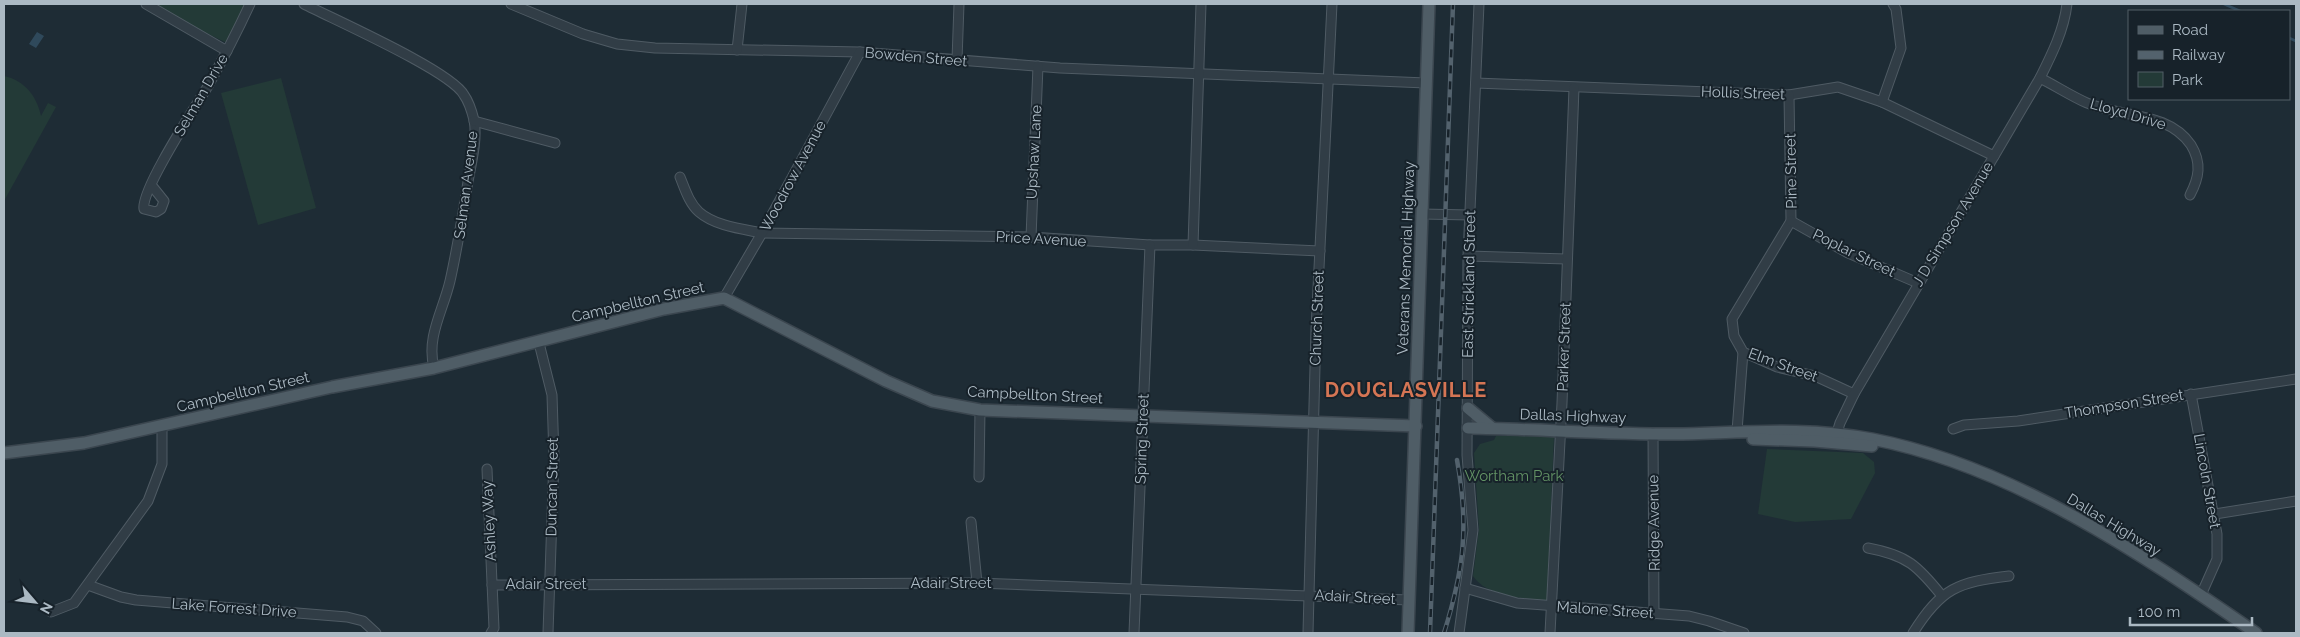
<svg xmlns="http://www.w3.org/2000/svg" width="2300" height="637" font-family="Raleway,sans-serif">
	<rect width="100%" height="100%" fill="#1e2c35"/>
	<!-- green -->
	<g fill="#233a37">
		<polygon points="146,4 252,4 227,43"/>
		<path d="M4,76c20,4 33,20 37,40l7,-13 8,4 -52,94z"/>
		<polygon points="281,78 316,208 258,225 221,93"/>
		<path d="M1496,436h58l-7,165c-24,-3 -60,-4 -74,-25l6,-47 -5,-76 6,-9 14,-4z"/>
		<polygon points="1767,449 1863,453 1874,462 1875,473 1851,519 1795,522 1758,514"/>
	</g>
	<!-- water -->
	<polygon fill="#2f495b" points="37,32 44,36 36,48 29,44"/>
	<g fill="none" stroke-linecap="round" stroke-linejoin="round">
		<!-- stream -->
		<g stroke="#2f495b" stroke-width="2.5">
			<polyline points="2224,4 2240,11"/>
			<polyline points="2289,38 2296,41"/>
		</g>
		<!-- minor casing -->
		<g stroke="#4f5b64" stroke-width="11">
			<g id="minor">
				<polyline points="146,4 227,51"/>
				<path d="M304,4c31,16 147,67 160,91 5,7 8,17 10,25 4,21 -4,47 -7,68 -5,31 -10,62 -17,93 -7,30 -24,56 -16,87"/>
				<polyline points="511,4 583,34 617,44 655,48 860,52 1060,68 1426,83"/>
				<polyline points="737,50 742,4"/>
				<polyline points="957,60 959,4"/>
				<path d="M2040,78c16,8 31,18 47,25 35,15 81,8 104,42 11,18 8,33 -1,50"/>
				<polyline points="1476,83 1789,95 1838,87 1882,102 1994,156"/>
				<polyline points="1789,95 1791,221 1732,319 1734,336 1743,352 1777,367 1815,376 1854,394"/>
				<polyline points="1882,102 1901,48 1896,9 1893,4"/>
				<polyline points="474,121 555,143"/>
				<path d="M680,177c5,12 9,26 19,35 16,14 43,17 63,21l269,4 119,8h43l127,6"/>
				<path d="M152,186l12,15 -3,8 -5,3 -12,-3c-4,-18 52,-103 64,-123 15,-27 29,-54 42,-82"/>
				<polyline points="1422,214 1470,215"/>
				<polyline points="1791,221 1848,253 1918,283"/>
				<polyline points="1031,237 1038,66"/>
				<polyline points="1193,245 1201,4"/>
				<polyline points="1468,256 1567,259"/>
				<polyline points="724,298 762,233 860,52"/>
				<polyline points="539,343 552,395 554,458 548,633"/>
				<polyline points="2191,394 2217,534 2217,559 2201,595"/>
				<polyline points="1953,429 1964,425 2018,421 2296,379"/>
				<polyline points="1737,431 1743,352"/>
				<polyline points="1653,433 1654,614"/>
				<path d="M1835,439l5,-16 14,-29 186,-316c12,-24 24,-48 27,-74"/>
				<polyline points="487,469 494,628 491,633"/>
				<polyline points="979,477 980,410"/>
				<polyline points="2215,514 2296,501"/>
				<polyline points="971,522 977,583"/>
				<path d="M1868,548c39,7 50,18 74,48"/>
				<polyline points="88,585 121,597 136,600 347,617 363,621 376,633"/>
				<polyline points="492,585 977,583 1409,600"/>
				<polyline points="1465,588 1517,603 1689,616 1709,621 1744,633"/>
				<polyline points="51,612 74,603 148,501 162,464 162,425"/>
				<polyline points="1134,633 1150,245"/>
				<polyline points="1308,633 1316,329 1332,4"/>
				<polyline points="1459,633 1473,530 1467,455 1468,256 1479,4"/>
				<polyline points="1550,633 1562,403 1574,88"/>
				<path d="M1913,633c28,-45 45,-51 96,-57"/>
			</g>
		</g>
		<!-- major casing -->
		<g stroke="#3b464f" stroke-width="14">
			<g id="major">
				<polyline points="1468,408 1492,428"/>
				<path d="M1468,428c68,1 137,6 206,6 66,-1 132,-8 198,5 140,27 268,114 384,194"/>
				<polyline points="1753,439 1814,441 1872,446"/>
				<polyline points="4,453 84,443 332,387 434,368 664,309 724,298 886,381 932,401 980,410 1416,426"/>
				<polyline points="1408,633 1429,4"/>
			</g>
		</g>
		<!-- minor -->
		<use href="#minor" stroke="#313d46" stroke-width="9"/>
		<!-- major -->
		<use href="#major" stroke="#4f5d66" stroke-width="11"/>
		<!-- rail casing -->
		<g stroke="#53626d" stroke-width="4.5">
			<g id="rail">
				<polyline points="1430,633 1453,4"/>
				<path d="M1444,633c20,-64 25,-107 13,-173"/>
			</g>
		</g>
		<!-- rail -->
		<use href="#rail" stroke="#17222a" stroke-width="2.5" stroke-dasharray="8" stroke-linecap="butt"/>
	</g>
	<g text-anchor="middle" stroke-width="4" stroke-linejoin="round" paint-order="stroke">
		<!-- street labels -->
		<g font-size="15" fill="#abb9c3" stroke="#17222a">
			<text transform="translate(916 57) rotate(5)" y="5">Bowden Street</text>
			<text transform="translate(1743 93) rotate(2)" y="5">Hollis Street</text>
			<text transform="translate(201 95) rotate(-60)" y="5">Selman Drive</text>
			<text transform="translate(2128 114) rotate(16)" y="5">Lloyd Drive</text>
			<text transform="translate(1034 152) rotate(-87)" y="5">Upshaw Lane</text>
			<text transform="translate(1791 171) rotate(-91)" y="5">Pine Street</text>
			<text transform="translate(793 176) rotate(-62)" y="5">Woodrow Avenue</text>
			<text transform="translate(466 185) rotate(-83)" y="5">Selman Avenue</text>
			<text transform="translate(1953 224) rotate(-59)" y="5">J D Simpson Avenue</text>
			<text transform="translate(1041 239) rotate(3)" y="5">Price Avenue</text>
			<text transform="translate(1854 253) rotate(26)" y="5">Poplar Street</text>
			<text transform="translate(1406 258) rotate(-88)" y="5">Veterans Memorial Highway</text>
			<text transform="translate(1469 284) rotate(-89)" y="5">East Strickland Street</text>
			<text transform="translate(638 302) rotate(-13)" y="5">Campbellton Street</text>
			<text transform="translate(1317 318) rotate(-88)" y="5">Church Street</text>
			<text transform="translate(1564 347) rotate(-88)" y="5">Parker Street</text>
			<text transform="translate(1783 365) rotate(20)" y="5">Elm Street</text>
			<text transform="translate(243 392) rotate(-13)" y="5">Campbellton Street</text>
			<text transform="translate(1035 395) rotate(3)" y="5">Campbellton Street</text>
			<text transform="translate(2124 404) rotate(-9)" y="5">Thompson Street</text>
			<text transform="translate(1573 416) rotate(2)" y="5">Dallas Highway</text>
			<text transform="translate(1142 439) rotate(-88)" y="5">Spring Street</text>
			<text transform="translate(2207 481) rotate(80)" y="5">Lincoln Street</text>
			<text transform="translate(552 487) rotate(-89)" y="5">Duncan Street</text>
			<text transform="translate(489 521) rotate(-93)" y="5">Ashley Way</text>
			<text transform="translate(1654 523) rotate(-91)" y="5">Ridge Avenue</text>
			<text transform="translate(2114 525) rotate(31)" y="5">Dallas Highway</text>
			<text x="951" y="588">Adair Street</text>
			<text x="546" y="589">Adair Street</text>
			<text transform="translate(1355 597) rotate(3)" y="5">Adair Street</text>
			<text transform="translate(234 608) rotate(4)" y="5">Lake Forrest Drive</text>
			<text transform="translate(1605 610) rotate(4)" y="5">Malone Street</text>
		</g>
		<!-- park labels -->
		<g font-size="15" fill="#639365" stroke="#17222a">
			<text x="1514" y="481">Wortham Park</text>
		</g>
		<!-- district labels -->
		<g font-size="20" font-weight="bold" letter-spacing="1" fill="#d57554" stroke="#17222a">
			<text x="1406" y="397">DOUGLASVILLE</text>
		</g>
	</g>
	<!-- border -->
	<rect width="2300" height="637" fill="none" stroke="#abb9c3" stroke-width="10"/>
	<!-- legend -->
	<rect x="2128" y="10" width="162" height="90" fill="#17222a" stroke="#525e67"/>
	<rect x="2138" y="26" width="25" height="8" fill="#4f5d66" stroke="#525e67"/>
	<text x="2172" y="35" font-size="15" fill="#abb9c3">Road</text>
	<rect x="2138" y="51" width="25" height="8" fill="#53626d" stroke="#525e67"/>
	<text x="2172" y="60" font-size="15" fill="#abb9c3">Railway</text>
	<rect x="2138" y="72" width="25" height="15" fill="#233a37" stroke="#525e67"/>
	<text x="2172" y="85" font-size="15" fill="#abb9c3">Park</text>
	<!-- north arrow -->
	<g transform="translate(35 602) rotate(118)" stroke="#17222a" stroke-width="4" paint-order="stroke">
	<path d="M0-4L9 19L0 12L-9 19Z" fill="#abb9c3"/>
	<text y="-8" font-size="14" font-weight="bold" text-anchor="middle" fill="#abb9c3">N</text>
	</g>
	<!-- scale -->
	<path d="M2130 617v8h122v-8" fill="none" stroke="#abb9c3" stroke-width="2.5"/>
	<text x="2138" y="617" font-size="15" fill="#abb9c3" stroke="#17222a" stroke-width="4" paint-order="stroke">100 m</text>
</svg>
